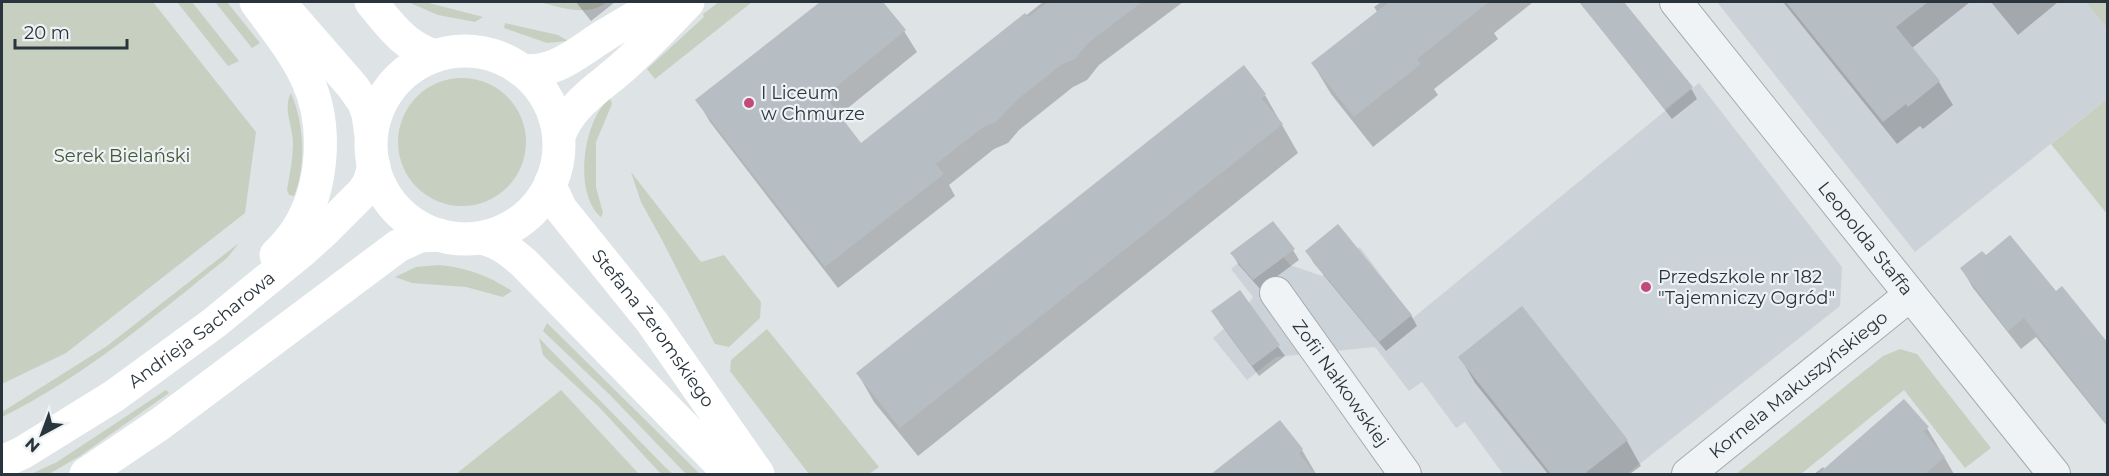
<svg xmlns="http://www.w3.org/2000/svg" width="2109" height="476" font-family="Montserrat,sans-serif">
	<rect width="100%" height="100%" fill="#dee3e6"/>
	<!-- built -->
	<g fill="#ccd3d8">
		<polygon points="1717,2 2107,2 2107,99 1915,252"/>
		<polygon points="1699,83 1842,267 1840,306 1627,474 1503,474 1465,422 1456,428 1422,382 1409,391 1375,347 1276,357 1247,380 1213,338 1241,314 1253,297 1231,269 1268,239 1290,265 1322,276 1360,247 1413,318"/>
	</g>
	<!-- green -->
	<g fill="#c7d0c0">
		<polygon points="2,2 153,2 256,132 245,213 66,353 2,384"/>
		<polygon points="177,2 192,2 239,61 228,66"/>
		<polygon points="215,2 227,2 260,43 252,48"/>
		<polygon points="408,2 425,2 483,17 475,22 438,15"/>
		<path d="M540,2h67c-19,15 -45,6 -67,0z"/>
		<polygon points="719,2 752,2 655,79 647,69 704,17 703,14"/>
		<polygon points="2086,2 2107,2 2107,28"/>
		<polygon points="505,23 558,35 568,41 547,43 504,28"/>
		<circle cx="462" cy="142" r="64"/>
		<path d="M291,93c13,31 16,72 3,103l-5,-1 -2,-5c3,-17 6,-32 6,-49 -1,-16 -10,-34 -2,-48z"/>
		<path d="M610,98l2,6 -16,38v45l7,26 -2,4c-28,-24 -18,-97 9,-119z"/>
		<polygon points="2107,99 2107,214 2051,144"/>
		<polygon points="631,172 701,262 724,255 761,302 760,318 729,347 715,344 662,240 641,202"/>
		<path d="M239,243l-12,15c-71,57 -143,119 -225,159v-5l105,-66z"/>
		<path d="M438,265c28,2 51,11 74,26l-9,6 -37,-10 -54,-4 -17,-6 21,-10z"/>
		<polygon points="547,323 700,474 686,474 610,395 543,331"/>
		<polygon points="767,329 879,467 869,474 809,474 730,371 731,360"/>
		<polygon points="539,338 665,467 673,474 661,474 599,407 548,360 543,355"/>
		<polygon points="1900,349 1917,354 1991,448 1965,468 1904,390 1801,474 1736,474 1883,356"/>
		<polygon points="166,390 169,393 80,456 49,474 31,474 57,462"/>
		<polygon points="561,390 639,474 456,474"/>
	</g>
	<!-- shadow -->
	<g fill="#0003">
		<polygon points="576,2 615,2 591,21"/>
		<polygon points="823,2 881,2 904,31 917,52 838,116 861,145 1043,2 1183,2 1099,65 1087,80 1073,87 1019,130 1008,143 994,149 949,185 955,196 838,288 710,122 697,100"/>
		<polygon points="1381,2 1531,2 1532,3 1494,33 1498,39 1434,89 1438,95 1373,147 1331,94 1313,64 1378,13 1374,7"/>
		<polygon points="1582,2 1622,2 1691,88 1697,99 1672,119 1588,12"/>
		<polygon points="1783,2 1970,2 1912,48 1939,82 1953,105 1923,129 1920,126 1897,144"/>
		<polygon points="1991,2 2058,2 2018,35"/>
		<polygon points="1265,95 1298,153 918,456 874,402 858,374"/>
		<polygon points="1293,250 1299,260 1260,289 1238,264 1232,253"/>
		<polygon points="1307,251 1411,315 1417,326 1386,351 1313,262"/>
		<polygon points="1962,269 2056,293 2108,346 2108,427 2036,337 2021,349 1973,288"/>
		<polygon points="1239,292 1285,356 1259,376 1219,322"/>
		<polygon points="1460,357 1627,441 1641,466 1630,474 1548,474 1475,383"/>
		<polygon points="1280,422 1302,450 1316,474 1214,474"/>
		<polygon points="1927,428 1954,474 1814,474 1823,467 1825,470"/>
	</g>
	<!-- building -->
	<g fill="#b6bdc3">
		<polygon points="820,2 883,2 906,30 825,96 861,143 1025,13 1028,17 1048,2 1142,2 1087,44 1075,59 1061,65 1018,99 996,122 982,128 936,164 944,174 825,267 695,100"/>
		<polygon points="1389,2 1489,2 1417,59 1421,64 1354,117 1311,63"/>
		<polygon points="1579,2 1624,2 1693,87 1665,109"/>
		<polygon points="1786,2 1928,2 1896,27 1940,81 1908,107 1906,104 1883,122"/>
		<polygon points="1244,65 1266,94 1261,98 1283,124 900,428 856,373"/>
		<polygon points="1273,221 1295,249 1253,280 1230,253"/>
		<polygon points="1338,224 1412,315 1379,342 1305,251"/>
		<polygon points="2010,235 2056,291 2062,286 2108,343 2108,426 2024,318 2008,331 1960,268 1982,251 1986,255"/>
		<polygon points="1240,290 1280,345 1252,366 1211,311"/>
		<polygon points="1522,306 1628,440 1584,474 1551,474 1458,357"/>
		<polygon points="1904,399 1929,427 1923,431 1945,457 1925,474 1818,474"/>
		<polygon points="1280,420 1303,449 1299,453 1315,474 1211,474"/>
	</g>
	<g fill="none" stroke-linecap="round" stroke-linejoin="round">
		<!-- street casing -->
		<g stroke="#a4abb0" stroke-width="34">
			<g id="street">
				<path id="s1" d="M1676,2l378,472"/>
				<path id="s2" d="M1276,293l129,181"/>
				<path id="s3" d="M1688,474l222,-179"/>
			</g>
		</g>
		<!-- street -->
		<use href="#street" stroke="#f0f3f5" stroke-width="32"/>
		<!-- secondary -->
		<g stroke="#fff" stroke-width="33">
			<path d="M256,2c18,25 38,49 51,77 21,45 17,109 -10,151 -6,9 -13,17 -21,25"/>
			<polyline points="279,2 353,87 364,103 368,114 371,136"/>
			<path d="M371,2c19,23 34,45 64,54"/>
			<circle cx="465" cy="145" r="94"/>
			<path d="M521,70c32,5 56,-17 81,-33 20,-12 40,-24 61,-35"/>
			<path d="M559,136c11,-32 42,-49 66,-71 22,-20 43,-42 63,-63"/>
			<path id="s4" d="M551,182l1,8 9,19 91,113 106,152"/>
			<path d="M480,238c18,3 30,13 44,25l206,211"/>
			<path id="s5" d="M2,462l20,-9 92,-57 100,-73 88,-72 21,-19 40,-40 6,-9 5,-17"/>
			<polyline points="86,474 160,424 398,246 420,236 439,235"/>
		</g>
	</g>
	<!-- markers -->
	<g fill="#c34b77" stroke="#edf2f4" stroke-width="2">
		<circle cx="749" cy="103" r="6"/>
		<circle cx="1646" cy="287" r="6"/>
	</g>
	<g text-anchor="middle" stroke-width="4.5" stroke-linejoin="round" paint-order="stroke">
		<!-- poi labels -->
		<g font-size="18" fill="#29343c" stroke="#edf2f4" text-anchor="start">
			<text x="761" y="99">I Liceum<tspan x="761" dy="21">w Chmurze</tspan></text>
			<text x="1658" y="283">Przedszkole nr 182<tspan x="1658" dy="21">"Tajemniczy Ogród"</tspan></text>
		</g>
		<!-- park labels -->
		<g font-size="18" fill="#445737" stroke="#edf2f4">
			<text x="122" y="162">Serek Bielański</text>
		</g>
		<!-- street labels -->
		<g font-size="18" fill="#29343c" stroke="#edf2f4">
			<text dy="6" stroke="none"><textPath href="#s1" startOffset="303">Leopolda Staffa</textPath></text>
			<text dy="6" stroke="none"><textPath href="#s5" startOffset="240">Andrieja Sacharowa</textPath></text>
			<text dy="6" stroke="none"><textPath href="#s4" startOffset="180">Stefana Żeromskiego</textPath></text>
			<text dy="6" stroke="none"><textPath href="#s2" startOffset="111">Zofii Nałkowskiej</textPath></text>
			<text dy="6" stroke="none"><textPath href="#s3" startOffset="142">Kornela Makuszyńskiego</textPath></text>
		</g>
	</g>
	<!-- border -->
	<rect width="2109" height="476" fill="none" stroke="#29343c" stroke-width="6"/>
	<!-- north arrow -->
	<g transform="translate(42 434) rotate(221)" stroke="#edf2f4" stroke-width="4.5" paint-order="stroke">
	<path d="M0-4.5L10 22L0 15L-10 22Z" fill="#29343c"/>
	<text y="-9" font-size="16" font-weight="bold" text-anchor="middle" fill="#29343c">N</text>
	</g>
	<!-- scale -->
	<path d="M15 39v9h112v-9" fill="none" stroke="#29343c" stroke-width="3"/>
	<text x="24" y="39" font-size="18" fill="#29343c" stroke="#edf2f4" stroke-width="4.5" paint-order="stroke">20 m</text>
</svg>
